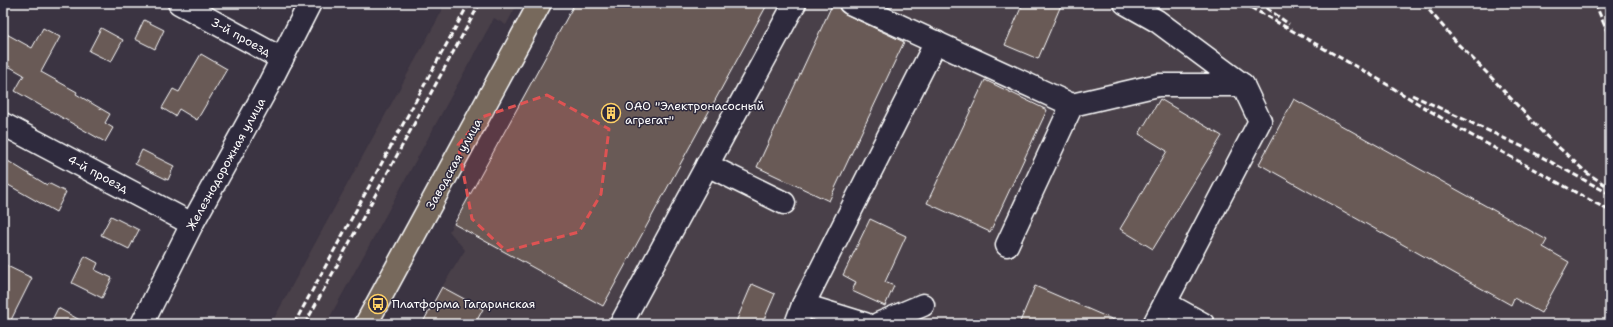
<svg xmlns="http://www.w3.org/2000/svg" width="1613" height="327" font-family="'Shantell Sans',sans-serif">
	<rect width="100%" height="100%" fill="#3b3442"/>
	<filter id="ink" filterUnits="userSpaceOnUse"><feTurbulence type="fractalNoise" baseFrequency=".025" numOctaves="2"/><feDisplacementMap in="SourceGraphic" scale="8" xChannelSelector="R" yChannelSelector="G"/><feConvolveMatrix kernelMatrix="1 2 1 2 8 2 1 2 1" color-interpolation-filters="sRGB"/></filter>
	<g filter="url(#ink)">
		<!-- built -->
		<g fill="#493f48">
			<polygon points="442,3 518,3 506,25 494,18 326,324 271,324 442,11"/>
			<polygon points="575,3 1610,3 1610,324 422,324 442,287 465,250 449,231"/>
		</g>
		<!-- building -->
		<g fill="#695a57" stroke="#fff">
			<polygon points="575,3 768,3 603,306 454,224"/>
			<polygon points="833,3 838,4 840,10 845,14 904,42 829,201 757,167"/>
			<polygon points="1023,3 1062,3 1038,59 1005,45"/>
			<polygon points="144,20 164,30 155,49 135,39"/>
			<polygon points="43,28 60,37 41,72 77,92 76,94 110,114 105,123 113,128 105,142 15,91 24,75 3,63 3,32 32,48"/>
			<polygon points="101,28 123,40 111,62 89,51"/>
			<polygon points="201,54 227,69 197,120 179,109 175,116 162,108 173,89 179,92"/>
			<polygon points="985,80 1047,110 990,232 927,203"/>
			<polygon points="1160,99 1222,136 1153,249 1120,229 1167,151 1139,134"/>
			<polygon points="1294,99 1547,240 1543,247 1569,262 1541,313 1514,298 1511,305 1259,164"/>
			<polygon points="142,150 174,166 168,180 135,164"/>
			<polygon points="3,158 47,185 48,183 66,192 56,212 3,182"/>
			<polygon points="111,216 139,230 129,249 101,235"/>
			<polygon points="870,219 906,236 885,282 894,286 885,306 852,291 856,282 843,275"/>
			<polygon points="85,256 98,263 95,270 112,278 102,298 72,283"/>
			<polygon points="3,264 32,278 9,324 3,324"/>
			<polygon points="752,284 775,294 762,324 735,324"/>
			<polygon points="1035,286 1123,324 1019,324"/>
			<polygon points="442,287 483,309 475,324 422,324"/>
			<polygon points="58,308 87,324 50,324"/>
		</g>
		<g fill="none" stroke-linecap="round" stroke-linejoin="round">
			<!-- minor casing -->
			<g stroke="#fff" stroke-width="25">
				<g id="minor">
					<polyline points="179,3 282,59"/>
					<polyline points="850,3 1072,105 1158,85 1243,85"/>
					<polyline points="1125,3 1157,21 1243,85 1260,121 1154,324"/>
					<polyline points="3,124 192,224"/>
					<polyline points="707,165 784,203"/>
					<polyline points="1007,245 1072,105"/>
					<polyline points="1165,303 1203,324"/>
					<polyline points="803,305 865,324"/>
					<polyline points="142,324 192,224 267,88 310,3"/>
					<polyline points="621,324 795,3"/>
					<polyline points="796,324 803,305 936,42"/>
					<polyline points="878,324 923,305"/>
				</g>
			</g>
			<!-- major casing -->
			<g stroke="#fff" stroke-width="25">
				<polyline id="major" points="366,324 540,3"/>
			</g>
			<!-- minor -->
			<use href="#minor" stroke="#2f2a3d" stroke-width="22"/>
			<!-- major -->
			<use href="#major" stroke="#77695c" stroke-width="22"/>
			<!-- rail -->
			<g stroke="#fff" stroke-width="3" stroke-dasharray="6 3" stroke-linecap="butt">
				<polyline points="1243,3 1378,79 1458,128 1610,211"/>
				<polyline points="1259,3 1289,24"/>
				<polyline points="1423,3 1458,44 1489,75 1545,135 1587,173 1610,188"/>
				<polyline points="1595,3 1610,38"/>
				<polyline points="1412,95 1525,148 1610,194"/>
				<polyline points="294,324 469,3"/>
				<polyline points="305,324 480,3"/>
			</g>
		</g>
	</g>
	<!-- marked area -->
	<path fill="#de5353" fill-opacity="0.2" stroke="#de5353" stroke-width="3" stroke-dasharray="8 5" stroke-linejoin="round" d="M547,95l62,34 -8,65 -22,38 -73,19 -34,-32 -14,-74 24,-28z"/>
	<!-- icons -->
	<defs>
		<g id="building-ring" transform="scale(1)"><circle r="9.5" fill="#2f2a3d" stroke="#ffd166" stroke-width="1.5"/><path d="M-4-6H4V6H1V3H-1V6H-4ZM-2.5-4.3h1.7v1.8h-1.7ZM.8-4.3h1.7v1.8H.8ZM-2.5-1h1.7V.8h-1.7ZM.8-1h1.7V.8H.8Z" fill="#ffd166"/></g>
		<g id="bus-ring" transform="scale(1)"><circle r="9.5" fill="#2f2a3d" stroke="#ffd166" stroke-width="1.5"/><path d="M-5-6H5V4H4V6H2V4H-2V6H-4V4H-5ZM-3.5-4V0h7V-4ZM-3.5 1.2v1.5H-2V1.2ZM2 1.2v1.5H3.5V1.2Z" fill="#ffd166"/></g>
	</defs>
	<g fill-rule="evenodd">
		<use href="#building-ring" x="611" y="113"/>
		<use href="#bus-ring" x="378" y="304"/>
	</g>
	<g text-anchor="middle" stroke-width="3" stroke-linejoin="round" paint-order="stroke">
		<!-- street labels -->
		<g font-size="12" fill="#fff" stroke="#2f2a3d">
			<text transform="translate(241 37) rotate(29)" y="4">3-й проезд</text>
			<text transform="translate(226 164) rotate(-61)" y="4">Железнодорожная улица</text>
			<text transform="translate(454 164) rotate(-61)" y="4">Заводская улица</text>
			<text transform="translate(98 174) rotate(28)" y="4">4-й проезд</text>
		</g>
		<!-- poi labels -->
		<g font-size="12" fill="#fff" stroke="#2f2a3d" text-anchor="start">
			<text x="625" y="110">ОАО "Электронасосный<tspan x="625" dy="14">агрегат"</tspan></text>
			<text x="392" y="308">Платформа Гагаринская</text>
		</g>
	</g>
	<!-- margin -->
	<rect width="1613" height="327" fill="none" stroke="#2f2a3d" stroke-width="16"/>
	<rect x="8" y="8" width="1597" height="311" fill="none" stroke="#fff" stroke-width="1.5" filter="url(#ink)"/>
</svg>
